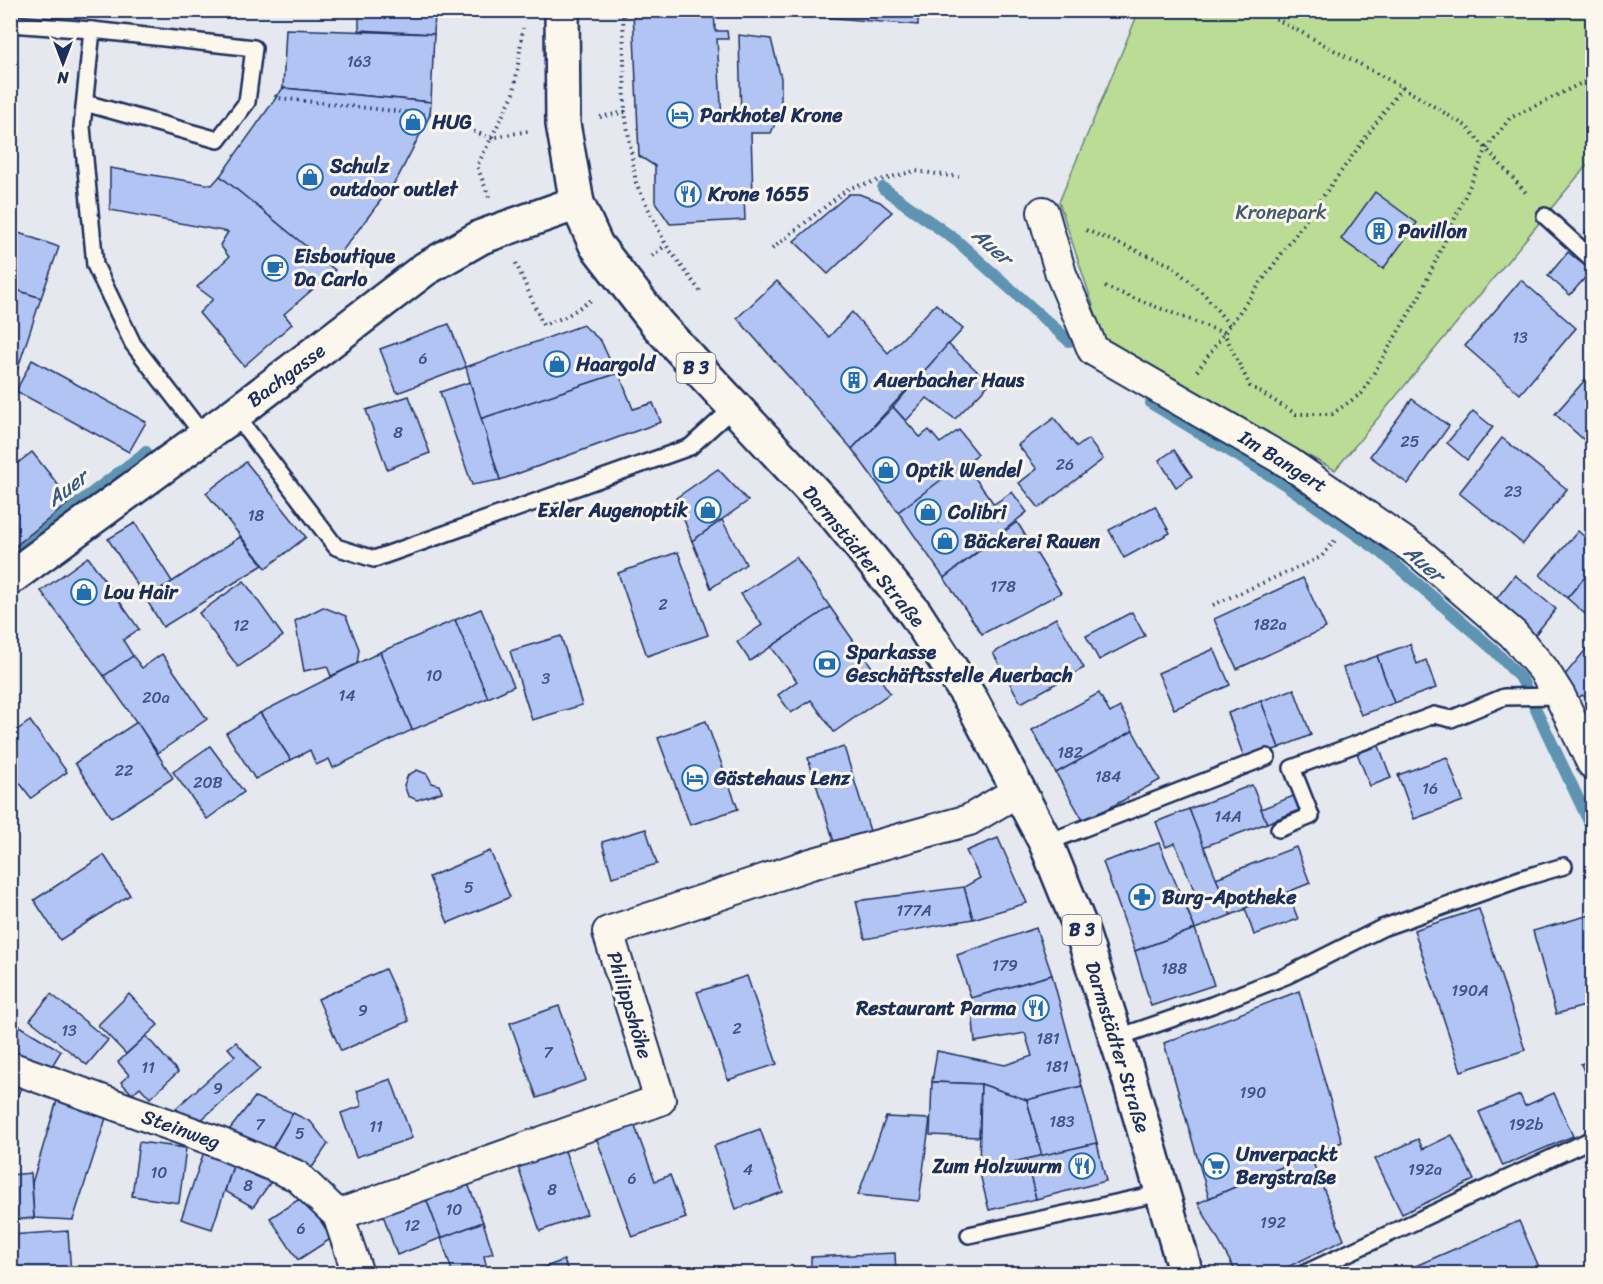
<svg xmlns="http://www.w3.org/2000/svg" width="1603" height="1284" font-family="Sriracha,sans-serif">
	<rect width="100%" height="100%" fill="#e5e8ee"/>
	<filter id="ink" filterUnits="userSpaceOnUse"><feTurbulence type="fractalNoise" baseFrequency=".0167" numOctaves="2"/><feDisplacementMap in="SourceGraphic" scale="12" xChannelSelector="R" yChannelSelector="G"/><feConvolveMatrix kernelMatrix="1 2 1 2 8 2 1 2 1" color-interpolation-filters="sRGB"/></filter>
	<g filter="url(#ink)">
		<!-- green -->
		<polygon fill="#badc95" stroke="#6a867a" stroke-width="1.5" points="1139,11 1592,11 1592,159 1335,470 1107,348 1059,202"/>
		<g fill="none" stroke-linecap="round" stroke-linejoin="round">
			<!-- stream -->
			<g stroke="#5e93b2" stroke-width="12">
				<polyline points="883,188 957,241 1069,341"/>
				<polyline points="1151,403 1286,485 1381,552 1494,650 1522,680 1592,828"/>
				<polyline points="10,555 146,452"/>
			</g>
		</g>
		<!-- building -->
		<g fill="#b2c4f3" stroke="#1b2f5e" stroke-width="1.5">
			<polygon points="359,10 435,10 434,34 359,30"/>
			<polygon points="633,10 714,10 715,31 727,31 728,39 717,39 722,120 741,120 739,35 771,39 781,78 781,110 771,133 751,133 753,195 744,195 745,220 670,224 655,202 655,166 639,156"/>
			<polygon points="737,10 918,10 918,25"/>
			<polygon points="286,29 434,34 431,102 283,88"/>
			<polygon points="283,88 431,102 430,115 397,179 330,267 220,176"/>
			<polygon points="10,105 15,106 10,128"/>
			<polygon points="110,168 212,185 220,176 335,270 284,314 292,324 244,366 199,313 213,299 197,287 229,257 220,245 228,232 110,210"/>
			<polygon points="1375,192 1417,223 1383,269 1341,239"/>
			<polygon points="849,194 859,194 880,202 892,212 828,274 794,241"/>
			<polygon points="1592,224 1592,239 1585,233"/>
			<polygon points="10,230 59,247 41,298 10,288"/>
			<polygon points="1568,252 1591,271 1570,295 1548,276"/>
			<polygon points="1521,280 1576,328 1520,394 1465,346"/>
			<polygon points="777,281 829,337 852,312 888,353 936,304 963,329 852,449 737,318"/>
			<polygon points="10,288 41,298 12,386 10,385"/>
			<polygon points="449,324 466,367 397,393 380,349"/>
			<polygon points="583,325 601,341 616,374 480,419 466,367"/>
			<polygon points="948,344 990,383 955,419 927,398 906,421 893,407"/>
			<polygon points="32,360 146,422 129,452 16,391"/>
			<polygon points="1592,372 1592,447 1555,414"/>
			<polygon points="616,374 620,376 633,409 653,403 661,422 500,480 480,419"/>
			<polygon points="470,382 500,480 472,485 440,392"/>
			<polygon points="409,396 430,453 387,469 366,410"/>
			<polygon points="1412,399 1449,426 1408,484 1370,456"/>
			<polygon points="893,407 920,437 929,430 940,443 959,430 978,454 898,512 852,449"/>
			<polygon points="1473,411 1493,427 1467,460 1447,443"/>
			<polygon points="1054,418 1077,447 1088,439 1103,459 1039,508 1019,483 1037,469 1018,445"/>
			<polygon points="1502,438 1567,489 1523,544 1459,493"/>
			<polygon points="1174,450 1192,476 1176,487 1159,460"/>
			<polygon points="32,452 71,501 13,548 10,544 10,469"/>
			<polygon points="246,462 306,537 266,568 206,493"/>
			<polygon points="964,463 994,504 1012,492 1027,512 944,578 898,512"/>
			<polygon points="718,469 748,501 692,541 676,498"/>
			<polygon points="1155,506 1170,533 1124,558 1109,530"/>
			<polygon points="722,520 746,564 711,588 692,541"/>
			<polygon points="1017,522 1061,593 982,634 944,578"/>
			<polygon points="135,523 173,583 146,599 108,539"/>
			<polygon points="1578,531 1592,543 1592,569 1567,598 1540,575"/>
			<polygon points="240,537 263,565 163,627 146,599"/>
			<polygon points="678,552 708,635 647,656 618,573"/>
			<polygon points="88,557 139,629 123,640 133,656 104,676 41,591"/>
			<polygon points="796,557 830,607 750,661 737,642 762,625 741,594"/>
			<polygon points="1592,569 1592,620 1567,598"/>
			<polygon points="1515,575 1556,609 1534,636 1493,603"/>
			<polygon points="1303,578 1326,628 1237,669 1214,619"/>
			<polygon points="244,581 283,636 238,667 199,613"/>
			<polygon points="323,607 346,616 359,649 357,664 331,676 327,666 304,671 295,621"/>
			<polygon points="830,607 890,693 834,732 811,700 791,713 778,695 797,681 771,647"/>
			<polygon points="481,609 514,686 488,698 455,620"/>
			<polygon points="1132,612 1145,636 1099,660 1086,636"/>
			<polygon points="1056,618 1084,668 1021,703 993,653"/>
			<polygon points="455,620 488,698 412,730 380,652"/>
			<polygon points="561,636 582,705 532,720 510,651"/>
			<polygon points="1592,642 1592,702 1582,695 1576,701 1564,676"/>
			<polygon points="1410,644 1417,664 1426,660 1436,688 1394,703 1377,656"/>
			<polygon points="1214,649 1230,685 1174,709 1158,673"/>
			<polygon points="380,652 412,730 333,768 329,759 316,765 310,750 291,760 260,713"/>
			<polygon points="162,654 207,719 158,753 104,676 133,656 142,668"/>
			<polygon points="1377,656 1394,703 1361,715 1343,668"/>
			<polygon points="1294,689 1311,735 1279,748 1261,701"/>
			<polygon points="1099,693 1110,713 1120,707 1133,731 1056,773 1032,730"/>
			<polygon points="1261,701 1279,748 1245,760 1228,713"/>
			<polygon points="260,713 291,760 255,779 226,733"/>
			<polygon points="30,721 67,772 31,798 10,770 10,735"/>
			<polygon points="706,721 738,809 690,825 658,738"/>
			<polygon points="137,722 173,778 111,818 75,763"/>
			<polygon points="1133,731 1160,780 1084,822 1056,773"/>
			<polygon points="210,746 244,792 207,819 173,772"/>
			<polygon points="1379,746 1391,778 1370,786 1357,753"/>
			<polygon points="844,747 870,831 834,842 808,758"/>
			<polygon points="1447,757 1463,801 1414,819 1398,775"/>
			<polygon points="417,770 427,774 432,783 439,785 442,792 417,800 408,796 404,785 408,775"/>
			<polygon points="1252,785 1267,823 1203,847 1189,809"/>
			<polygon points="10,789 18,795 10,803"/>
			<polygon points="1296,795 1302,809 1267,823 1261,809"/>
			<polygon points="1189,809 1231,915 1195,929 1185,905 1198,900 1175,843 1166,847 1156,822"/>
			<polygon points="646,829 657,864 612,877 602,842"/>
			<polygon points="998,838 1027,903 973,919 964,887 980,878 966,851"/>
			<polygon points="1159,843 1195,929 1135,951 1103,862"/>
			<polygon points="1296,847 1310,883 1231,915 1216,878"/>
			<polygon points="490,851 510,897 448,923 429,877"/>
			<polygon points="104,855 130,895 60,940 34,900"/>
			<polygon points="964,887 973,919 865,939 856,901"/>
			<polygon points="1288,893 1298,919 1254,935 1245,908"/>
			<polygon points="1479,909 1525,1050 1461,1071 1414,930"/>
			<polygon points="1590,915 1592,926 1592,1004 1556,1014 1533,931"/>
			<polygon points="1036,928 1052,975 971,998 957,955"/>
			<polygon points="1195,929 1214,985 1151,1006 1135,951"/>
			<polygon points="385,969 409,1021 341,1051 318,999"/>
			<polygon points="1052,975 1082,1086 1027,1100 981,1084 932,1082 937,1051 1005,1065 1032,1056 1025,1033 975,1042 971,998"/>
			<polygon points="747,976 777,1064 728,1080 697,992"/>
			<polygon points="1299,991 1342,1142 1209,1198 1164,1043"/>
			<polygon points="51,994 108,1040 87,1065 30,1020"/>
			<polygon points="129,994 158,1025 126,1054 98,1025"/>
			<polygon points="559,1006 586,1080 537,1098 510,1023"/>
			<polygon points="10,1020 61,1051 46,1076 10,1062"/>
			<polygon points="146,1036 178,1072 150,1098 140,1087 132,1094 121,1082 129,1075 118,1062"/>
			<polygon points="236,1042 260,1069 193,1127 176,1108 235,1056 228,1048"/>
			<polygon points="1592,1059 1592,1091 1581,1064"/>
			<polygon points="10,1076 24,1081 10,1116"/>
			<polygon points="391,1079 412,1138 356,1157 341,1113 362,1106 357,1091"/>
			<polygon points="932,1082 981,1084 979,1137 930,1135"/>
			<polygon points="981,1084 1027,1100 1042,1156 979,1170"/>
			<polygon points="1082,1086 1097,1143 1042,1156 1027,1100"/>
			<polygon points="1554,1093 1573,1136 1503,1166 1479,1112 1520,1095 1525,1106"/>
			<polygon points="58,1097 107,1115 73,1220 34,1218 32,1183"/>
			<polygon points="255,1097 293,1113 269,1154 226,1134"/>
			<polygon points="293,1113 311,1122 328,1144 309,1172 269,1154"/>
			<polygon points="886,1117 930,1119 919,1201 858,1195"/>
			<polygon points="634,1124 655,1181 670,1175 686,1218 632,1237 596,1137"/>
			<polygon points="760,1129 783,1192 736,1209 714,1146"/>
			<polygon points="1452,1135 1474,1180 1402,1214 1375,1159 1418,1139 1423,1149"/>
			<polygon points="139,1142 186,1148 179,1203 132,1196"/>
			<polygon points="1097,1143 1106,1181 1036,1199 1026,1159"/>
			<polygon points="206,1146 236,1157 212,1229 181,1219"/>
			<polygon points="564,1148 587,1214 540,1231 517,1164"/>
			<polygon points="1310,1155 1344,1240 1273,1274 1237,1274 1198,1203"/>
			<polygon points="236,1157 273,1179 253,1207 225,1191"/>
			<polygon points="1026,1159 1036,1199 989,1210 979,1170"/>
			<polygon points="31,1173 34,1218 10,1220 10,1175"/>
			<polygon points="467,1181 483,1222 441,1238 425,1196"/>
			<polygon points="304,1196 332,1238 298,1260 270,1218"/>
			<polygon points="425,1196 441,1238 397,1255 382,1212"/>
			<polygon points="1519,1221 1542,1274 1397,1274"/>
			<polygon points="483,1222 493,1253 484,1256 488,1273 453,1274 441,1238"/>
			<polygon points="68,1231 71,1274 10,1274 10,1235"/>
			<polygon points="895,1253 896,1274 811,1274 811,1257"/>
			<polygon points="564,1260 569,1274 529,1274 529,1273"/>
			<polygon points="527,1267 529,1274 510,1274"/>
		</g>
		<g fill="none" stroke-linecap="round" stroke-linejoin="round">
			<!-- lane casing -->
			<g stroke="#1b2f5e" stroke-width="20">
				<g id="lane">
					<polyline points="10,24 92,30 82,127 95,265 133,344 204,436"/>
					<polyline points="85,103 218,140 247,102 254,48 92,30"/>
					<polyline points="1545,216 1592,259"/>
					<polyline points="235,414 336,547 374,559 690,447 733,408"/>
					<polyline points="1279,829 1311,816 1292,768 1434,715 1451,719 1504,697 1560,696"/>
					<polyline points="1046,843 1267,757"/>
					<polyline points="1116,1038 1212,1005 1286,976 1382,928 1523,878 1564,866"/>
					<polyline points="969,1235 1161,1193"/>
					<polyline points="1303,1274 1592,1139"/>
				</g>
			</g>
			<!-- street casing -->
			<g stroke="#1b2f5e" stroke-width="34">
				<g id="street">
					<polyline points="1043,212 1061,274 1093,350 1289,463 1417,551 1513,634 1543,669 1560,696 1592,763"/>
					<polyline points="10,1067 215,1141 297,1176 338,1215 358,1274"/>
					<polyline points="338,1215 660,1100 608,932 811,864 969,820 1020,790"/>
				</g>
			</g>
			<!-- secondary casing -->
			<g stroke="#1b2f5e" stroke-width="38">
				<polyline id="secondary" points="10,578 235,414 425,269 481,237 577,203"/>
			</g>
			<!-- primary casing -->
			<g stroke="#1b2f5e" stroke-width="38">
				<polyline id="primary" points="562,10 563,124 577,203 596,245 658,325 837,517 915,613 971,700 1046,843 1081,929 1127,1071 1186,1274"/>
			</g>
			<!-- path -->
			<g stroke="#1b2f5e" stroke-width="4" stroke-dasharray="1.5 4.5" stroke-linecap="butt">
				<polyline points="623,10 625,112"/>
				<polyline points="1260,10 1402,87 1466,126 1528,195"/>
				<polyline points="275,95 278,98 430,115 491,138 528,131"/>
				<polyline points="600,117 625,112 636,183 666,245 702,294"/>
				<polyline points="489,197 477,166 514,93 523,28"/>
				<polyline points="1086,230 1171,265 1205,295 1230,326"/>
				<polyline points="772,249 849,188 915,171 959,177"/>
				<polyline points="652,256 666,245"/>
				<polyline points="516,263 543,325 565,317 593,299"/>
				<polyline points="1105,287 1224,333 1250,386 1296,414 1332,414 1362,393 1420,295 1487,148 1510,118 1592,78"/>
				<polyline points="1197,371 1402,87"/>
				<polyline points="1213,605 1321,557 1337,538"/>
			</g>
			<!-- lane -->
			<use href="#lane" stroke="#fbf7ec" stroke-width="15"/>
			<!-- street -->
			<use href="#street" stroke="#fbf7ec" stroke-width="30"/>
			<!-- secondary -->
			<use href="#secondary" stroke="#fbf7ec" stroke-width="33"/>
			<!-- primary -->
			<use href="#primary" stroke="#fbf7ec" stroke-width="33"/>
		</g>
	</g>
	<!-- icons -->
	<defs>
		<g id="hotel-ring" transform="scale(1.35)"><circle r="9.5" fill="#fbf7ec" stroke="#1f6fb2" stroke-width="1.5"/><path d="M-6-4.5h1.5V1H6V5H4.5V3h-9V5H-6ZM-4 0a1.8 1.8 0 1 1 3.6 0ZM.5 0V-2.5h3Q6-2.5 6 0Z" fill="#1f6fb2"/></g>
		<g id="shop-ring" transform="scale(1.35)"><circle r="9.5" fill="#fbf7ec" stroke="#1f6fb2" stroke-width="1.5"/><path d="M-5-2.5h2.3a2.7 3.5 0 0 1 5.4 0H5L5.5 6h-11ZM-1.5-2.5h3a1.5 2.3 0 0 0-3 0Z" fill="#1f6fb2"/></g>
		<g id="restaurant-ring" transform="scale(1.35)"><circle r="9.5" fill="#fbf7ec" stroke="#1f6fb2" stroke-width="1.5"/><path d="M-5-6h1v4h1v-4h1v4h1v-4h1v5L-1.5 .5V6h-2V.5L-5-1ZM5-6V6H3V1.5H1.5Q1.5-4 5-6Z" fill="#1f6fb2"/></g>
		<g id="building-ring" transform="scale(1.35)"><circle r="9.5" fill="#fbf7ec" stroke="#1f6fb2" stroke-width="1.5"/><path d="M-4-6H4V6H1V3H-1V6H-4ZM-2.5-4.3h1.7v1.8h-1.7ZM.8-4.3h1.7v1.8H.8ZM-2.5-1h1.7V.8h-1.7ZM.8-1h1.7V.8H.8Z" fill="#1f6fb2"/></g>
		<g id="cafe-ring" transform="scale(1.35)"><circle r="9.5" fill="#fbf7ec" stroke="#1f6fb2" stroke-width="1.5"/><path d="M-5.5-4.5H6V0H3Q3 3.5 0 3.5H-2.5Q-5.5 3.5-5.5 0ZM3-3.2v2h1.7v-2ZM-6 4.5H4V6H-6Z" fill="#1f6fb2"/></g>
		<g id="bank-ring" transform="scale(1.35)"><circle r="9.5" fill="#fbf7ec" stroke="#1f6fb2" stroke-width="1.5"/><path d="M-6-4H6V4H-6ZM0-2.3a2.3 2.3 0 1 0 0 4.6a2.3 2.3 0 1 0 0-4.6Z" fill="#1f6fb2"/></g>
		<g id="pharmacy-ring" transform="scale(1.35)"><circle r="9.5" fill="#fbf7ec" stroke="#1f6fb2" stroke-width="1.5"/><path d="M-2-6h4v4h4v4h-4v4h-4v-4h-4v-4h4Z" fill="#1f6fb2"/></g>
		<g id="supermarket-ring" transform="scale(1.35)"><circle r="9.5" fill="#fbf7ec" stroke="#1f6fb2" stroke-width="1.5"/><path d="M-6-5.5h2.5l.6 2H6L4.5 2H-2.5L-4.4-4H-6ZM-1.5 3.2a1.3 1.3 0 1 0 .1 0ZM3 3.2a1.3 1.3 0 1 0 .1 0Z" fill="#1f6fb2"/></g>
	</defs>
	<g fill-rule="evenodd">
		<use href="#hotel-ring" x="680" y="115"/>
		<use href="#shop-ring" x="413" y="122"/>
		<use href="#shop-ring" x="310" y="177"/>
		<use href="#restaurant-ring" x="688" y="194"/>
		<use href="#building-ring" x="1379" y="231"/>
		<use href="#cafe-ring" x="275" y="268"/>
		<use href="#shop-ring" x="557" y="364"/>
		<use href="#building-ring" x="854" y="380"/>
		<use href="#shop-ring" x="886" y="470"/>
		<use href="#shop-ring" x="708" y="510"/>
		<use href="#shop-ring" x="928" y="512"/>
		<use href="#shop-ring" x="945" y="541"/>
		<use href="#shop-ring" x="84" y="592"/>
		<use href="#bank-ring" x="827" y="664"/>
		<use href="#hotel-ring" x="695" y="778"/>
		<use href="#pharmacy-ring" x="1142" y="897"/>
		<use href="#restaurant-ring" x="1036" y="1008"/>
		<use href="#restaurant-ring" x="1082" y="1166"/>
		<use href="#supermarket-ring" x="1216" y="1166"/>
	</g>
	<g text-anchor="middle" stroke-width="6" stroke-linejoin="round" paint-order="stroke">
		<!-- number labels -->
		<g font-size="16" fill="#415483">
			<text x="359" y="67">163</text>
			<text x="1520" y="343">13</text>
			<text x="423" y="364">6</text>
			<text x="398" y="438">8</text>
			<text x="1410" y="447">25</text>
			<text x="1065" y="470">26</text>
			<text x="1513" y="497">23</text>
			<text x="256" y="521">18</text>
			<text x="1003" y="592">178</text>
			<text x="663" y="610">2</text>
			<text x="1270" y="630">182a</text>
			<text x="241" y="631">12</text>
			<text x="434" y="681">10</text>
			<text x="546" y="684">3</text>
			<text x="347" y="701">14</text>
			<text x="156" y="703">20a</text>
			<text x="1070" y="758">182</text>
			<text x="124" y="776">22</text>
			<text x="1108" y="782">184</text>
			<text x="208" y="788">20B</text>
			<text x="1430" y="794">16</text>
			<text x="1228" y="822">14A</text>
			<text x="469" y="893">5</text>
			<text x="914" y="916">177A</text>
			<text x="1005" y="971">179</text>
			<text x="1174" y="974">188</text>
			<text x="1470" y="996">190A</text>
			<text x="363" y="1016">9</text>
			<text x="737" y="1034">2</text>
			<text x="69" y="1036">13</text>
			<text x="1048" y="1044">181</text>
			<text x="548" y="1058">7</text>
			<text x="1057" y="1072">181</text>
			<text x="148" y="1073">11</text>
			<text x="218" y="1094">9</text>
			<text x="1253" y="1098">190</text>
			<text x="1062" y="1127">183</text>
			<text x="260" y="1130">7</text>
			<text x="1526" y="1130">192b</text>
			<text x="376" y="1132">11</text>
			<text x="300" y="1139">5</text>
			<text x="748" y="1175">4</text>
			<text x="1425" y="1175">192a</text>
			<text x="159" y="1178">10</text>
			<text x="632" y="1184">6</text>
			<text x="248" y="1191">8</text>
			<text x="552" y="1195">8</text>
			<text x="454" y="1215">10</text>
			<text x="1273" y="1228">192</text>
			<text x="412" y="1231">12</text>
			<text x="301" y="1234">6</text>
		</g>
		<!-- shield labels -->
		<g fill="#fbf7ec" stroke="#5e6b89" stroke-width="1.5">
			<rect x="676.5" y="353" width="39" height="30" rx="4.5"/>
			<rect x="1062.5" y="915" width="39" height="30" rx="4.5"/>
		</g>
		<g font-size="18" font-weight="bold" fill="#1b2f5e">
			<text x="696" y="374">B 3</text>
			<text x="1082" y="936">B 3</text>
		</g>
		<!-- poi labels -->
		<g font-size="20" font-weight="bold" fill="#1b2f5e" stroke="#fbf7ec" text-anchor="start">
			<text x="700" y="122">Parkhotel Krone</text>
			<text x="432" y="129">HUG</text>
			<text x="330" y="173">Schulz<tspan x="330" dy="23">outdoor outlet</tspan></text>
			<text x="708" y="201">Krone 1655</text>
			<text x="1398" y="238">Pavillon</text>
			<text x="294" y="263">Eisboutique<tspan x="294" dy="23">Da Carlo</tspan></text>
			<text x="576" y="371">Haargold</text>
			<text x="874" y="387">Auerbacher Haus</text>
			<text x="906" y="477">Optik Wendel</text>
			<text x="688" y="517" text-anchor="end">Exler Augenoptik</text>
			<text x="948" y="519">Colibri</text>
			<text x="964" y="548">Bäckerei Rauen</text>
			<text x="104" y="599">Lou Hair</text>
			<text x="846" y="659">Sparkasse<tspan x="846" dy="23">Geschäftsstelle Auerbach</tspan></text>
			<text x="714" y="785">Gästehaus Lenz</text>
			<text x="1162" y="904">Burg-Apotheke</text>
			<text x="1016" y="1015" text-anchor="end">Restaurant Parma</text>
			<text x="1236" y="1161">Unverpackt<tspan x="1236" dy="23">Bergstraße</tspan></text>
			<text x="1062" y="1173" text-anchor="end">Zum Holzwurm</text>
		</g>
		<!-- park labels -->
		<g font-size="20" fill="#435a6c" stroke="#fbf7ec">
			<text x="1281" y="219">Kronepark</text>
		</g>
		<!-- street labels -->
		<g font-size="20" fill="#1b2f5e" stroke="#fbf7ec">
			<text transform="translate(286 375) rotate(-37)" y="7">Bachgasse</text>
			<text transform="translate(1283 461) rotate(32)" y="7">Im Bangert</text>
			<text transform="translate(864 556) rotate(50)" y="7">Darmstädter Straße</text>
			<text transform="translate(630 1005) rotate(73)" y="7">Philippshöhe</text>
			<text transform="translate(1118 1047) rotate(73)" y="7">Darmstädter Straße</text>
			<text transform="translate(181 1129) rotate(20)" y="7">Steinweg</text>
		</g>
		<!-- water labels -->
		<g font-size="21" font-style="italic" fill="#375981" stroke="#fbf7ec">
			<text transform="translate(992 246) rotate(41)" y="7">Auer</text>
			<text transform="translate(67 488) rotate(-37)" y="7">Auer</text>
			<text transform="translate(1424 563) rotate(41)" y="7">Auer</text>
		</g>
	</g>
	<!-- margin -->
	<rect width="1603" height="1284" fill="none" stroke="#fbf7ec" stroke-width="36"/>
	<rect x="18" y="18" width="1567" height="1248" fill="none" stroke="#1b2f5e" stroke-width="2" filter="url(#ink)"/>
	<!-- north arrow -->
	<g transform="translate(63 63) rotate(180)" stroke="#fbf7ec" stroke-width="4.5" paint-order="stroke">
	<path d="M0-4.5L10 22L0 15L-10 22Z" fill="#1b2f5e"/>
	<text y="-9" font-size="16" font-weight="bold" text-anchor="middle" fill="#1b2f5e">N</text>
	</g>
</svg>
